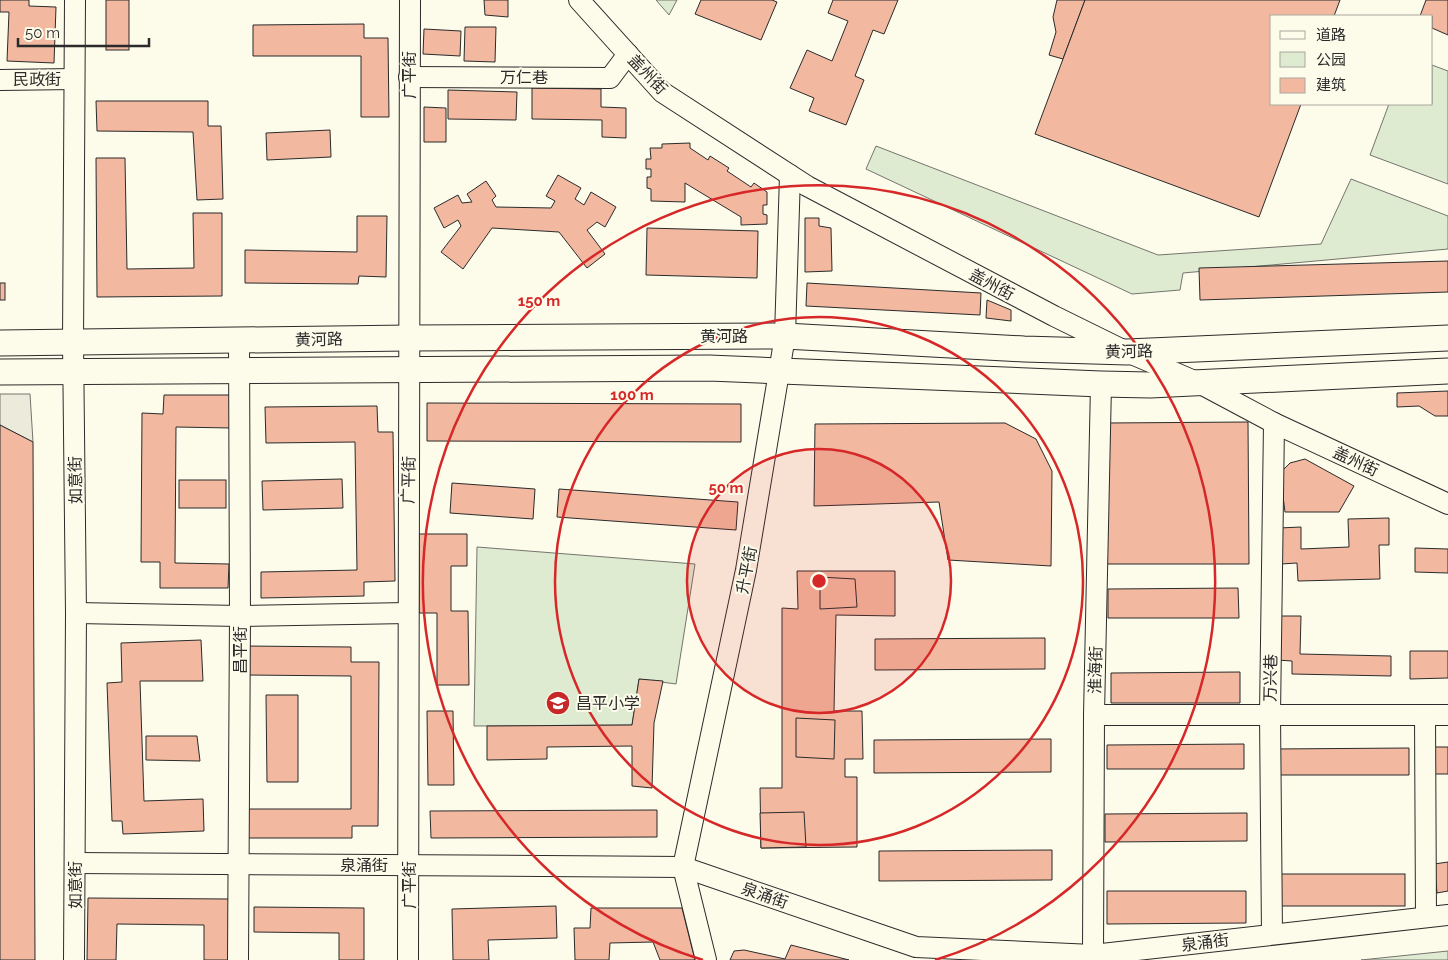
<svg xmlns="http://www.w3.org/2000/svg" width="1448" height="960" font-family="Raleway,'Noto Sans SC',sans-serif">
	<rect width="100%" height="100%" fill="#fdfbea"/>
	<!-- green -->
	<g fill="#deebd1" stroke="#74746e">
		<polygon points="656,0 677,0 669,15"/>
		<polygon points="1432,65 1448,71 1448,184 1370,155 1389,104 1432,104"/>
		<polygon points="876,146 1158,255 1321,244 1351,179 1448,216 1448,249 1183,273 1180,290 1132,294 866,169"/>
		<polygon points="477,547 695,564 676,684 639,679 632,725 474,726"/>
		<polygon points="1448,951 1448,960 1361,960"/>
	</g>
	<!-- parking -->
	<polygon fill="#eceadb" stroke="#74746e" points="0,394 30,394 33,442 0,425"/>
	<!-- building -->
	<g fill="#f2b8a0" stroke="#2b2b2b">
		<polygon points="0,0 29,0 29,6 56,7 54,63 7,61 9,12 0,12"/>
		<rect x="106" y="0" width="23" height="50"/>
		<polygon points="484,0 508,0 508,17 485,15"/>
		<polygon points="701,0 772,0 777,2 761,40 695,14"/>
		<polygon points="833,0 898,0 884,34 873,30 855,76 864,80 846,125 809,111 814,98 790,88 807,50 832,61 848,21 828,13"/>
		<polygon points="1057,0 1085,0 1063,59 1049,55 1056,32 1053,17"/>
		<polygon points="1085,0 1340,0 1334,16 1272,16 1272,104 1301,104 1259,217 1035,134"/>
		<polygon points="1426,0 1448,0 1448,35 1432,28 1432,16 1420,16"/>
		<polygon points="364,24 364,38 388,38 389,117 361,117 361,56 253,56 253,25"/>
		<polygon points="465,27 496,27 495,62 464,61"/>
		<polygon points="424,29 461,31 460,56 423,54"/>
		<polygon points="532,88 601,89 601,107 626,108 626,138 602,137 602,120 532,119"/>
		<polygon points="448,90 517,92 516,120 448,119"/>
		<polygon points="96,101 208,101 208,126 221,126 223,199 197,200 193,132 97,131"/>
		<polygon points="424,107 446,108 446,142 424,142"/>
		<polygon points="330,130 331,157 267,160 266,133"/>
		<polygon points="690,143 690,148 708,160 710,156 729,168 727,171 751,187 754,183 767,192 767,205 763,205 763,214 767,215 767,224 741,225 741,217 685,183 685,202 651,201 651,189 647,188 647,177 651,177 651,169 646,169 646,159 651,159 650,148 662,148 662,144"/>
		<polygon points="96,158 125,158 127,269 194,268 193,213 222,213 222,296 97,297"/>
		<polygon points="558,175 581,188 575,199 584,205 591,192 616,207 605,227 597,222 587,230 605,254 587,268 559,232 492,228 463,269 441,252 461,226 458,220 444,228 434,208 458,195 462,203 472,202 467,194 486,181 496,196 492,200 496,207 551,208 555,201 546,196"/>
		<polygon points="357,216 387,216 386,277 359,276 358,284 245,283 245,250 357,252"/>
		<polygon points="805,218 819,218 819,226 831,228 832,271 805,272"/>
		<polygon points="647,228 758,231 757,278 646,275"/>
		<polygon points="1448,261 1448,292 1200,300 1199,268"/>
		<rect x="0" y="283" width="5" height="17"/>
		<polygon points="807,283 981,293 980,315 806,306"/>
		<polygon points="987,300 1011,310 1011,321 986,318"/>
		<polygon points="1448,391 1448,416 1435,416 1419,406 1397,407 1397,393"/>
		<polygon points="164,395 231,395 231,428 176,427 175,563 229,564 228,588 160,588 160,562 141,562 142,413 163,414"/>
		<polygon points="427,403 741,404 741,442 427,441"/>
		<polygon points="377,406 378,432 393,432 395,581 364,582 364,596 261,598 261,572 357,570 355,442 266,443 265,407"/>
		<polygon points="1248,422 1249,564 1107,564 1106,423"/>
		<polygon points="1005,423 1036,439 1052,471 1051,566 948,560 939,502 814,506 815,424"/>
		<polygon points="0,425 33,442 35,960 0,960"/>
		<polygon points="1305,459 1354,486 1339,512 1285,512 1280,473 1290,463"/>
		<polygon points="342,479 343,508 263,510 262,481"/>
		<rect x="179" y="480" width="47" height="28"/>
		<polygon points="452,483 535,489 533,519 450,513"/>
		<polygon points="559,489 738,502 736,530 557,517"/>
		<polygon points="1389,518 1389,545 1379,545 1380,579 1298,581 1297,563 1281,564 1279,528 1301,527 1301,549 1349,547 1348,519"/>
		<polygon points="419,534 467,534 467,566 451,566 451,611 468,611 469,685 437,685 437,613 419,613"/>
		<polygon points="1415,548 1448,549 1448,573 1415,572"/>
		<polygon points="797,571 895,571 895,616 836,615 834,711 862,711 863,759 845,759 845,777 857,777 857,847 761,848 760,788 782,788 782,608 798,609"/>
		<polygon points="820,577 855,579 857,607 820,609"/>
		<polygon points="1238,588 1239,618 1108,618 1108,589"/>
		<polygon points="1278,616 1301,616 1300,654 1391,656 1391,676 1292,674 1292,661 1277,660"/>
		<polygon points="1045,638 1045,669 875,670 875,639"/>
		<polygon points="201,640 203,681 140,681 144,801 203,799 204,831 123,834 122,821 112,821 107,683 122,682 121,643"/>
		<polygon points="246,646 351,647 351,662 379,662 378,826 352,826 352,838 243,838 243,809 351,809 351,676 246,675"/>
		<polygon points="1410,651 1448,651 1448,678 1410,679"/>
		<polygon points="1240,672 1240,703 1111,703 1111,673"/>
		<polygon points="639,679 663,681 654,723 652,788 632,786 632,746 547,747 547,759 487,760 487,726 632,725"/>
		<polygon points="266,695 298,695 298,782 267,782"/>
		<polygon points="427,711 453,711 454,785 428,785"/>
		<polygon points="796,718 835,720 834,759 796,757"/>
		<polygon points="146,736 197,736 200,761 146,760"/>
		<polygon points="1051,739 1051,772 874,773 874,740"/>
		<polygon points="1244,744 1244,769 1107,769 1107,745"/>
		<rect x="1435" y="747" width="13" height="27"/>
		<polygon points="1409,748 1409,775 1273,775 1273,749"/>
		<polygon points="657,810 657,837 431,838 430,811"/>
		<polygon points="804,812 806,847 761,848 760,813"/>
		<polygon points="1247,813 1247,841 1105,842 1105,814"/>
		<polygon points="1052,850 1052,880 879,881 879,851"/>
		<polygon points="1448,862 1448,891 1437,893 1434,864"/>
		<rect x="1277" y="874" width="128" height="32"/>
		<polygon points="1107,891 1246,891 1246,923 1107,924"/>
		<polygon points="88,898 230,899 229,960 204,960 204,925 117,924 116,960 87,960"/>
		<polygon points="556,906 557,938 488,940 489,960 453,960 452,909"/>
		<polygon points="254,907 364,908 364,960 339,960 339,933 254,932"/>
		<polygon points="591,908 682,908 695,960 660,960 653,942 610,943 609,960 575,960 574,928 590,928"/>
		<polygon points="791,945 849,960 730,960 734,951 744,950 785,959"/>
	</g>
	<g fill="none" stroke-linecap="round" stroke-linejoin="round">
		<!-- minor casing -->
		<g stroke="#2b2b2b" stroke-width="22">
			<g id="minor">
				<polyline points="579,0 662,92 807,186 1054,316 1127,352 1199,383 1274,423 1448,504"/>
				<polyline points="409,77 610,78 628,54"/>
				<polyline points="0,80 74,79"/>
				<polyline points="76,613 240,616 408,613"/>
				<polyline points="1094,715 1448,715"/>
				<polyline points="1425,715 1426,917"/>
				<polyline points="75,863 683,867 916,947 1093,955 1448,915"/>
				<polyline points="1272,934 1270,715 1274,423"/>
				<polyline points="1093,955 1094,715 1101,384"/>
				<polyline points="74,960 76,613 73,342 75,0"/>
				<polyline points="238,960 240,616 239,339"/>
				<path d="M408,960c1,-320 1,-640 2,-960"/>
				<polyline points="706,960 683,867 746,570 785,336 790,175"/>
			</g>
		</g>
		<!-- major casing -->
		<g stroke="#2b2b2b" stroke-width="27">
			<g id="major">
				<polyline points="0,343 409,338 785,336 1024,349 1127,352 1448,338"/>
				<polyline points="0,372 709,368 1101,384 1150,385 1448,371"/>
			</g>
		</g>
		<!-- minor -->
		<use href="#minor" stroke="#fdfbea" stroke-width="20"/>
		<!-- major -->
		<use href="#major" stroke="#fdfbea" stroke-width="25"/>
	</g>
	<!-- distance rings -->
	<circle cx="819" cy="581" r="132" fill="#d62828" fill-opacity=".12"/>
	<g fill="none" stroke="#d62828" stroke-width="2.5">
		<circle cx="819" cy="581" r="132"/>
		<circle cx="819" cy="581" r="264"/>
		<path d="M703 960A396 396 0 1 1 935 960"/>
	</g>
	<!-- icons -->
	<defs>
		<g id="school-disc" transform="scale(1.25)"><circle r="9.5" fill="#c62828" stroke="#fdfbea"/><path d="M0-5L7-2L0 1L-7-2ZM-4 1L0 2.5L4 1V4Q0 6-4 4Z" fill="#fff"/></g>
	</defs>
	<g fill-rule="evenodd">
		<use href="#school-disc" x="558" y="703"/>
	</g>
	<g text-anchor="middle" stroke-width="4" stroke-linejoin="round" paint-order="stroke">
		<!-- street labels -->
		<g font-size="16" fill="#2b2b2b" stroke="#fdfbea">
			<text transform="translate(648 74) rotate(46)" y="6">盖州街</text>
			<text transform="translate(409 75) rotate(-90)" y="6">广平街</text>
			<text x="524" y="83">万仁巷</text>
			<text x="37" y="85">民政街</text>
			<text transform="translate(992 284) rotate(28)" y="6">盖州街</text>
			<text x="724" y="342">黄河路</text>
			<text transform="translate(319 339) rotate(-1)" y="6">黄河路</text>
			<text transform="translate(1129 351) rotate(-1)" y="6">黄河路</text>
			<text transform="translate(1356 461) rotate(25)" y="6">盖州街</text>
			<text transform="translate(75 480) rotate(-91)" y="6">如意街</text>
			<text transform="translate(408 480) rotate(-89)" y="6">广平街</text>
			<text transform="translate(746 570) rotate(-79)" y="6">升平街</text>
			<text transform="translate(240 650) rotate(-90)" y="6">昌平街</text>
			<text transform="translate(1095 670) rotate(-89)" y="6">淮海街</text>
			<text transform="translate(1270 678) rotate(-89)" y="6">万兴巷</text>
			<text x="364" y="871">泉涌街</text>
			<text transform="translate(75 885) rotate(-90)" y="6">如意街</text>
			<text transform="translate(409 885) rotate(-90)" y="6">广平街</text>
			<text transform="translate(765 895) rotate(19)" y="6">泉涌街</text>
			<text transform="translate(1205 942) rotate(-7)" y="6">泉涌街</text>
		</g>
		<!-- poi labels -->
		<g font-size="16" fill="#2b2b2b" stroke="#fdfbea" text-anchor="start">
			<text x="576" y="709">昌平小学</text>
		</g>
	</g>
	<circle cx="819" cy="581" r="8" fill="#d62828" stroke="#fdfbea" stroke-width="2.5"/>
	<g font-size="15" text-anchor="middle" font-weight="bold" fill="#d62828" stroke="#fdfbea" stroke-width="4" stroke-linejoin="round" paint-order="stroke">
		<text x="539" y="306">150 m</text>
		<text x="632" y="400">100 m</text>
		<text x="726" y="493">50 m</text>
	</g>
	<!-- legend -->
	<rect x="1270" y="15" width="162" height="90" fill="#fdfbea" stroke="#a9a89e"/>
	<rect x="1280" y="31" width="25" height="8" fill="#fdfbea" stroke="#a9a89e"/>
	<text x="1316" y="40" font-size="15" fill="#2b2b2b">道路</text>
	<rect x="1280" y="52" width="25" height="15" fill="#deebd1" stroke="#a9a89e"/>
	<text x="1316" y="65" font-size="15" fill="#2b2b2b">公园</text>
	<rect x="1280" y="78" width="25" height="15" fill="#f2b8a0" stroke="#a9a89e"/>
	<text x="1316" y="90" font-size="15" fill="#2b2b2b">建筑</text>
	<!-- scale -->
	<path d="M18 38v8h131v-8" fill="none" stroke="#2b2b2b" stroke-width="2.5"/>
	<text x="25" y="38" font-size="15" fill="#2b2b2b" stroke="#fdfbea" stroke-width="4" paint-order="stroke">50 m</text>
</svg>
